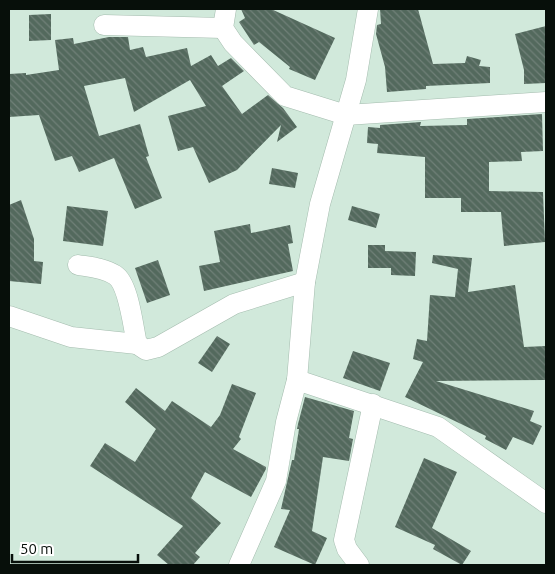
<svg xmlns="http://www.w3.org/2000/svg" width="555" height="574" font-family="Ubuntu,sans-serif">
	<defs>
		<pattern id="building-back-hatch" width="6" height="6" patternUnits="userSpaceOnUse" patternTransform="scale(1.25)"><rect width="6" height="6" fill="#53695d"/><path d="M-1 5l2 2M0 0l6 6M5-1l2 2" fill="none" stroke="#708078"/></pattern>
	</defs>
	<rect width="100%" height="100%" fill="#d1e9db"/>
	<!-- building -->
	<g fill="url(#building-back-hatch)">
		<polygon points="241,9 271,9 335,38 315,80 289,69 290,67 259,42 254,45 239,22 245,18"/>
		<polygon points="380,9 418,9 433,64 465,63 467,56 481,60 479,66 490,67 490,83 426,86 426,89 387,92 385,67 376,34 377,25 381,24"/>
		<polygon points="51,14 51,40 29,41 29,15"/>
		<polygon points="546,26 546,83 524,84 524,70 515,34"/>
		<polygon points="109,37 128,37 130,50 143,47 146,57 187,48 191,66 211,55 218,66 231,58 244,71 222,86 242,114 268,95 283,108 297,127 277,142 281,125 237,170 209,183 193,147 178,151 168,116 206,106 190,80 134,112 125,78 84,86 99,136 140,124 149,156 146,157 162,198 135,209 114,158 79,172 72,156 55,161 39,115 9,117 9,74 26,73 26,75 59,70 55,40 73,38 74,44"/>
		<polygon points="542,114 543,151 521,152 522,161 489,162 489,191 543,192 545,242 504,246 501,212 461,212 461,198 425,198 425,157 377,153 378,144 367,143 368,127 380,128 380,125 421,122 420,126 467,125 467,119"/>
		<polygon points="272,168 298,173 295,188 269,184"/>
		<polygon points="21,200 34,239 34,261 43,262 41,284 9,281 9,205"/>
		<polygon points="67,206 108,211 103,246 63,241"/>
		<polygon points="352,206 380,214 376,228 348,220"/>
		<polygon points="250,224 251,233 290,225 293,243 288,244 293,271 204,291 199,266 220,262 214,231"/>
		<polygon points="368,245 385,245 385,251 416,252 415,276 391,275 391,268 368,268"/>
		<polygon points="433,255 472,258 468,292 515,285 524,347 546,346 546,380 436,381 534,411 530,421 542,426 533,445 513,437 506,450 485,439 486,436 405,397 423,362 413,359 417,339 427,341 430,295 455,297 458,269 432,263"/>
		<polygon points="158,260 170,295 147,303 135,268"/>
		<polygon points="217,336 230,344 212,372 198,363"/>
		<polygon points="353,351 390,363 380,391 343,378"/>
		<polygon points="232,384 256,393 239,437 241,439 233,449 266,467 266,469 251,497 205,472 191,498 221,523 195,553 200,557 193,565 169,565 157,555 183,526 90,466 105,443 135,462 156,429 125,402 136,388 165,411 172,401 211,427 220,415"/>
		<polygon points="305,397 354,411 349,438 353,439 349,461 323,457 312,531 327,538 315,565 274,547 290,510 281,509 292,460 294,460 299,429 297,429 298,424"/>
		<polygon points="424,458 457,472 432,528 471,551 462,565 433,549 435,545 395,527"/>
	</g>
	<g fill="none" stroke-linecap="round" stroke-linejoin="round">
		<!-- minor casing -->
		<g stroke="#a4bcae" stroke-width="21">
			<g id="minor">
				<polyline points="226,9 223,28 233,43 285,96 346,115 546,102"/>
				<polyline points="104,25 223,28"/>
				<path d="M78,265c12,2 26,3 37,10 14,9 18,52 22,69l9,6 12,-3 76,-43 71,-22"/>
				<polyline points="9,316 71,337 137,344"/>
				<polyline points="297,380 438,427 546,503"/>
				<polyline points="239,565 276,481 286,422 297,380 305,282 320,204 356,80 368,9"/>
				<polyline points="359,565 347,549 344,540 373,404"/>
			</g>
		</g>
		<!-- minor -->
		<use href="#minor" stroke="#fff" stroke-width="20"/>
	</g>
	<!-- border -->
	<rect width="555" height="574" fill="none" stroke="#070f0a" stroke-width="20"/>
	<!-- scale -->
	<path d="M12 554v8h126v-8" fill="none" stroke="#070f0a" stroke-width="2.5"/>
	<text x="20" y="554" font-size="15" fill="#070f0a" stroke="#ffffff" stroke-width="4" paint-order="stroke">50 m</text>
</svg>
